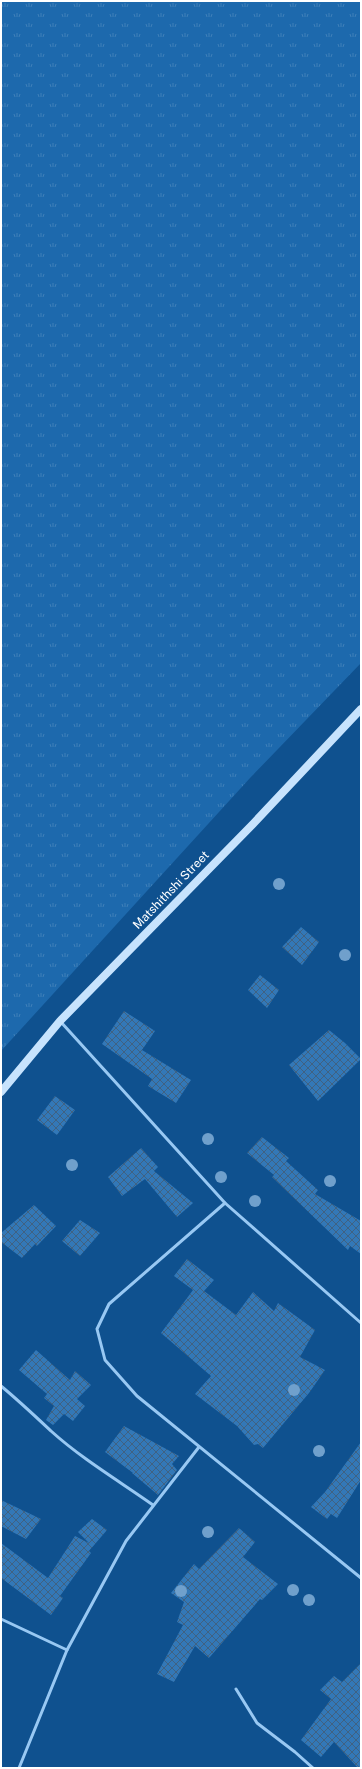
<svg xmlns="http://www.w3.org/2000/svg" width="362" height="1769" font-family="'Public Sans',sans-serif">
	<defs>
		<pattern id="grass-tufts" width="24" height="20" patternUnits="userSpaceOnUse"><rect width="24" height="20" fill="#1d69ad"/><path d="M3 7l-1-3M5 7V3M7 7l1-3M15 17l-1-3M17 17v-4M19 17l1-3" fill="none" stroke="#3f80b9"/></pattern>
		<pattern id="building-cross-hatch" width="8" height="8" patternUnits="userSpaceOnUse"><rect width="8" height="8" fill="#3378b7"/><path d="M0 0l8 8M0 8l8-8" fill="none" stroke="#406282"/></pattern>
	</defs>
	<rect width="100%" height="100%" fill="#0f518f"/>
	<!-- grass -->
	<polygon fill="url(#grass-tufts)" points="1,1 361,1 361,663 250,778 1,1051"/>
	<!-- building -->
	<g fill="url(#building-cross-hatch)">
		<polygon points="301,927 319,942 302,965 282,947"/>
		<polygon points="260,975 279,990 267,1008 248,990"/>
		<polygon points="124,1011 155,1031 142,1050 191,1080 176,1103 148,1086 152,1079 102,1044"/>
		<polygon points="329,1030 345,1043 361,1059 318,1101 289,1065"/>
		<polygon points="55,1096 75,1110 57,1135 37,1120"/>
		<polygon points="262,1137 289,1158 286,1161 318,1190 315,1194 361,1221 361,1254 350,1246 348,1250 272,1177 274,1175 247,1153"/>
		<polygon points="141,1148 158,1167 154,1171 193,1203 177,1217 145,1179 122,1196 108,1177"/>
		<polygon points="34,1205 56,1226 37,1246 35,1244 22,1258 1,1242 1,1233"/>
		<polygon points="80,1220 100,1233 80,1256 62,1241"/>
		<polygon points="187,1259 214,1280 204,1291 236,1315 253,1292 274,1311 278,1303 315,1330 300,1357 325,1370 309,1393 263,1448 258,1444 254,1445 237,1426 195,1394 211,1376 161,1333 193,1290 174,1276"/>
		<polygon points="36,1350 70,1380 75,1371 91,1385 77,1399 85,1406 73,1421 64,1414 53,1425 46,1420 54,1406 44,1398 47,1394 19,1370"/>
		<polygon points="124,1426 179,1456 172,1464 177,1470 158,1495 132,1473 133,1473 105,1452"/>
		<polygon points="361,1442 361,1480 337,1518 331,1514 327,1519 311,1507 325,1492"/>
		<polygon points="1,1500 41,1519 26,1539 1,1526"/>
		<polygon points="92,1519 107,1530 89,1551 91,1553 60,1596 63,1598 51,1615 1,1578 1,1543 48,1578 75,1536 89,1543 78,1532"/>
		<polygon points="239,1528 255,1542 243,1557 278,1584 262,1600 260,1599 209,1658 195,1646 174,1682 157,1674 183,1625 177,1622 184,1602 171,1593 194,1564 199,1569"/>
		<polygon points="361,1663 361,1768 358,1768 334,1742 321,1757 301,1740 331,1699 320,1690 334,1676 342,1682"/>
	</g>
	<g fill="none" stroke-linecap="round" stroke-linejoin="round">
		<!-- service -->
		<g stroke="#98c8f3" stroke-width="3">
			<polyline points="60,1021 225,1203 361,1323"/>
			<polyline points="225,1203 109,1304 97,1329 105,1360 137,1396 361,1578"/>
			<path d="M1,1386c17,14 34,30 50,45 31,28 68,50 102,74"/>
			<polyline points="1,1619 67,1650"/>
			<polyline points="236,1689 257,1723 295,1752 313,1768"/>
			<polyline points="19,1768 67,1650 126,1541 199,1447"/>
		</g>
		<!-- secondary -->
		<polyline stroke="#c7e3fd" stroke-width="8" points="1,1092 60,1021 253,824 361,709"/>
	</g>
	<!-- trees -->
	<g fill="#70a0cc">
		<circle cx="279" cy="884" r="6"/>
		<circle cx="345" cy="955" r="6"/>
		<circle cx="208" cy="1139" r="6"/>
		<circle cx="72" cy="1165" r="6"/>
		<circle cx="221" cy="1177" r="6"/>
		<circle cx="330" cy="1181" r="6"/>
		<circle cx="255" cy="1201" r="6"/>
		<circle cx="294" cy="1390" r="6"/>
		<circle cx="319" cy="1451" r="6"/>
		<circle cx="208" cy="1532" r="6"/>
		<circle cx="293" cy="1590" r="6"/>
		<circle cx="181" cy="1591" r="6"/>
		<circle cx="309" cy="1600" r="6"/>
	</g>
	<g text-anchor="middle" stroke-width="3.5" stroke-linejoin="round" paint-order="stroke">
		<!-- street labels -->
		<g font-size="12" fill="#fff" stroke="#0f518f">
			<text transform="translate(171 890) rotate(-46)" y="4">Matshithshi Street</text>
		</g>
	</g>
	<!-- border -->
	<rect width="362" height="1769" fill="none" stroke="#ffffff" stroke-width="4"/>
</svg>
